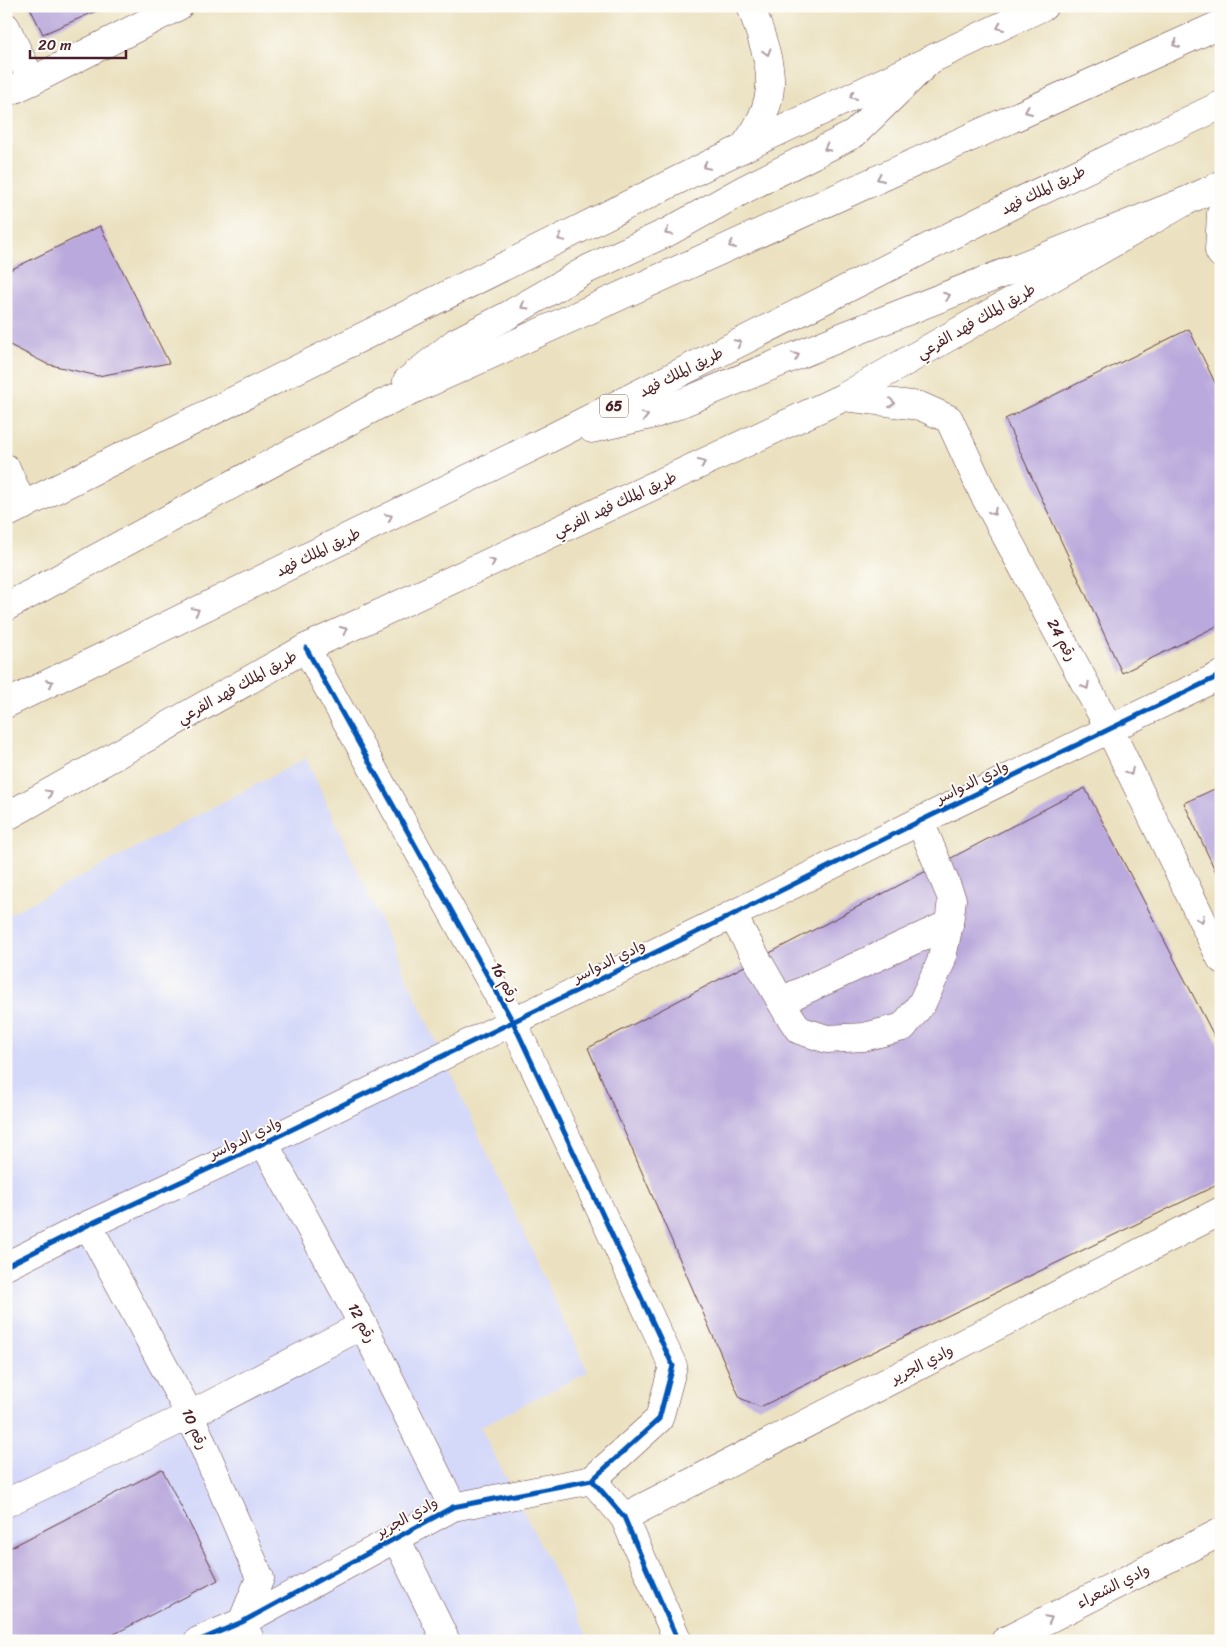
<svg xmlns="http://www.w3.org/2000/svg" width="1227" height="1647" font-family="Sriracha,'Playpen Sans Arabic',sans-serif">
	<rect width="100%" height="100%" fill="#fdfcf7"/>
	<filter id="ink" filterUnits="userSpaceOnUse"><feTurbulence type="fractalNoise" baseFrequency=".02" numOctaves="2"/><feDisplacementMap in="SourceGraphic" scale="10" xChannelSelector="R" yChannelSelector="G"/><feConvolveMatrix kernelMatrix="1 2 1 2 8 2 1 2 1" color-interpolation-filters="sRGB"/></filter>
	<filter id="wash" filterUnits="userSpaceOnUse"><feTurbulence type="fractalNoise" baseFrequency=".0096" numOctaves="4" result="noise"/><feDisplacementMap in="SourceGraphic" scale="20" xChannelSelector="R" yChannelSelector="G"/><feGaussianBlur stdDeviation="1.12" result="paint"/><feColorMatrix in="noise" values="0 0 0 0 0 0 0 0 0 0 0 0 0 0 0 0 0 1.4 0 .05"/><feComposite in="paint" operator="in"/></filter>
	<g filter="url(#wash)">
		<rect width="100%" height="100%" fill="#ebe1c0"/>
		<!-- built -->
		<polygon fill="#d4d8f9" points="306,758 588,1372 480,1427 590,1641 6,1641 6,916"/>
		<g id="blocks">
			<!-- building -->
			<g fill="#baa9dc">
				<polygon points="29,6 108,6 43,34"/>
				<polygon points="100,226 169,363 98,376 47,364 6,343 6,272"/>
				<polygon points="1189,329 1221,395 1221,624 1122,673 1005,419"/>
				<polygon points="1221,786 1221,883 1184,803"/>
				<polygon points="1085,788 1221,1049 1221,1183 760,1407 740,1398 588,1048"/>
				<polygon points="162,1469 218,1580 101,1641 6,1641 6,1550"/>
			</g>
		</g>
	</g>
	<g filter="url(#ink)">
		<use href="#blocks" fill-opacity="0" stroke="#623c41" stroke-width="1"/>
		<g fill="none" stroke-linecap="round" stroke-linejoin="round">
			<!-- minor casing -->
			<g stroke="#623c41" stroke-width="29">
				<g id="minor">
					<polyline points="6,27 32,81"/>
					<polyline points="6,93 32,81 179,6"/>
					<path d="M742,149c43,-53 29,-84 9,-143"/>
					<polyline points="1221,213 1219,251 1221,254"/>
					<polyline points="844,397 920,406 949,419 983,493 1109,728 1221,959"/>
					<polyline points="6,468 23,506"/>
					<polyline points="732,915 787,1012 799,1030 827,1039 864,1037 903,1027 922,1003 941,962 949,924 952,899 920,821"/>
					<polyline points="781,1001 949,924"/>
					<polyline points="264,1143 363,1325 453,1507"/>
					<polyline points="88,1225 190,1415 260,1578 242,1622 251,1641"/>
					<polyline points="6,1266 88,1225 264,1143 732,915 920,821 1221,675"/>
					<polyline points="592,1480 624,1517 678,1641"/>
					<polyline points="6,1503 190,1415 363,1325"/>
					<polyline points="624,1517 1221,1211"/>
					<polyline points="396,1538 446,1641"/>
					<polyline points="198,1641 242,1622 453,1507 592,1480 659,1419 673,1366 513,1022 306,648"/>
					<polyline points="1005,1641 1221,1532"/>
				</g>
			</g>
			<!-- major casing -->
			<g stroke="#623c41" stroke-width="29">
				<g id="major">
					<polyline points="6,514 718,160 1044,6"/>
					<polyline points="6,817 306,648 844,397 1186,201 1221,185"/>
				</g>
			</g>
			<!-- highway casing -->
			<g stroke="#623c41" stroke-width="29">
				<g id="highway">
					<polyline points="407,381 456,342 505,317 588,269 670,231 743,190 854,134 930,60"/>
					<polyline points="592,429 655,414 844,336 1186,201"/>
					<polyline points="6,607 377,406 1221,24"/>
					<polyline points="6,704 547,440 1014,204 1221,105"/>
				</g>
			</g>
			<!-- minor -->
			<use href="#minor" stroke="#fff" stroke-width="28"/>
			<!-- major -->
			<use href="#major" stroke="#fff" stroke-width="28"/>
			<!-- highway -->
			<use href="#highway" stroke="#fff" stroke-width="28"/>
			<!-- cycleway casing -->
			<g stroke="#fdfcf7" stroke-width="8">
				<g id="cycleway">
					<polyline points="6,1266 88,1225 264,1143 732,915 920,821 1221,675"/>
					<polyline points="592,1480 624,1517 678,1641"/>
					<polyline points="198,1641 242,1622 453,1507 592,1480 659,1419 673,1366 513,1022 306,648"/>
				</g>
			</g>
			<!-- cycleway -->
			<use href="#cycleway" stroke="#0057b8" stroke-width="5"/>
		</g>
		<!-- one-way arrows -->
		<defs><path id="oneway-chevron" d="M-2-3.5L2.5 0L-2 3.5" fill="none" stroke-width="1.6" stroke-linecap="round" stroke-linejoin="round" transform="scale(1.25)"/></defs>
		<g stroke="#ae9aa0">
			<use href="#oneway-chevron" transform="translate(1000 27) rotate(155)"/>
			<use href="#oneway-chevron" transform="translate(1176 44) rotate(156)"/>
			<use href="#oneway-chevron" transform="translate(767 52) rotate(74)"/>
			<use href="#oneway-chevron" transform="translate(853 96) rotate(155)"/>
			<use href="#oneway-chevron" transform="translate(1028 111) rotate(156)"/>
			<use href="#oneway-chevron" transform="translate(827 148) rotate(153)"/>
			<use href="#oneway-chevron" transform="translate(706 166) rotate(154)"/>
			<use href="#oneway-chevron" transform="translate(880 178) rotate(156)"/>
			<use href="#oneway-chevron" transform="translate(668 232) rotate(153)"/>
			<use href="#oneway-chevron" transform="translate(561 238) rotate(154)"/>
			<use href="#oneway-chevron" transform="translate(732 245) rotate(156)"/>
			<use href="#oneway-chevron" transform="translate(947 296) rotate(-21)"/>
			<use href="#oneway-chevron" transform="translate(524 306) rotate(150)"/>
			<use href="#oneway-chevron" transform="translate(738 343) rotate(-27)"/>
			<use href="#oneway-chevron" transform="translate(796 356) rotate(-22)"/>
			<use href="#oneway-chevron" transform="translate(892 403) rotate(6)"/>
			<use href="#oneway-chevron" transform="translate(645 416) rotate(-13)"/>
			<use href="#oneway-chevron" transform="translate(702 463) rotate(-25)"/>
			<use href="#oneway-chevron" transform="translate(993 512) rotate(62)"/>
			<use href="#oneway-chevron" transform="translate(389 517) rotate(-26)"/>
			<use href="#oneway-chevron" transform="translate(492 562) rotate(-25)"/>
			<use href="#oneway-chevron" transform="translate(196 611) rotate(-26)"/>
			<use href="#oneway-chevron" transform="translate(344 630) rotate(-25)"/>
			<use href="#oneway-chevron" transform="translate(50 683) rotate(-26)"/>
			<use href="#oneway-chevron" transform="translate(1086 686) rotate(62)"/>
			<use href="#oneway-chevron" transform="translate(1130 772) rotate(64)"/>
			<use href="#oneway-chevron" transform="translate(49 793) rotate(-29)"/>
			<use href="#oneway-chevron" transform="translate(1201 919) rotate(64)"/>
			<use href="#oneway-chevron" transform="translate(1049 1619) rotate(-27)"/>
		</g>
	</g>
	<g text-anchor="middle" stroke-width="4" stroke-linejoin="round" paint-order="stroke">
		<!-- shield labels -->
		<rect fill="#fdfcf7" stroke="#806168" stroke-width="1" x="600" y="394.5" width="28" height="23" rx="4"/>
		<g font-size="14" font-weight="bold" fill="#4a1f2b">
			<text x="614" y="411">65</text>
		</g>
		<!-- street labels -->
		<g font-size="15" fill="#4a1f2b" stroke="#fdfcf7">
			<text transform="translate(1043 190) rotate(-26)" y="5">طريق الملك فهد</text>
			<text transform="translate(976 321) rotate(-30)" y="5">طريق الملك فهد الفرعي</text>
			<text transform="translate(681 372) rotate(-27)" y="5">طريق الملك فهد</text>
			<text transform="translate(615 504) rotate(-25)" y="5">طريق الملك فهد الفرعي</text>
			<text transform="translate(318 552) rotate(-26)" y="5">طريق الملك فهد</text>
			<text transform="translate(1062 640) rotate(62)" y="5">رقم 24</text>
			<text transform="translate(237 687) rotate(-29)" y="5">طريق الملك فهد الفرعي</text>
			<text transform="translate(972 782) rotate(-26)" y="5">وادي الدواسر</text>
			<text transform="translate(609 961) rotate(-26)" y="5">وادي الدواسر</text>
			<text transform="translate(505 982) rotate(61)" y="5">رقم 16</text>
			<text transform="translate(245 1138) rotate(-25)" y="5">وادي الدواسر</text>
			<text transform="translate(362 1323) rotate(62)" y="5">رقم 12</text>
			<text transform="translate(922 1364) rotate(-27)" y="5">وادي الجرير</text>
			<text transform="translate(195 1429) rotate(66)" y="5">رقم 10</text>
			<text transform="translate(407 1517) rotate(-29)" y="5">وادي الجرير</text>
			<text transform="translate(1113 1586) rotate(-27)" y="5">وادي الشعراء</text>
		</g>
	</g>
	<!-- margin -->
	<rect width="1227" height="1647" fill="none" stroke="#fdfcf7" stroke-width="25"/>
	<!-- scale -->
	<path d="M30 50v8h96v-8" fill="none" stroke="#4a1f2b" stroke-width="2.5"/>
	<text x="38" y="50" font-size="15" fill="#4a1f2b" stroke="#fdfcf7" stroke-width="4" paint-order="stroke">20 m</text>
</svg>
